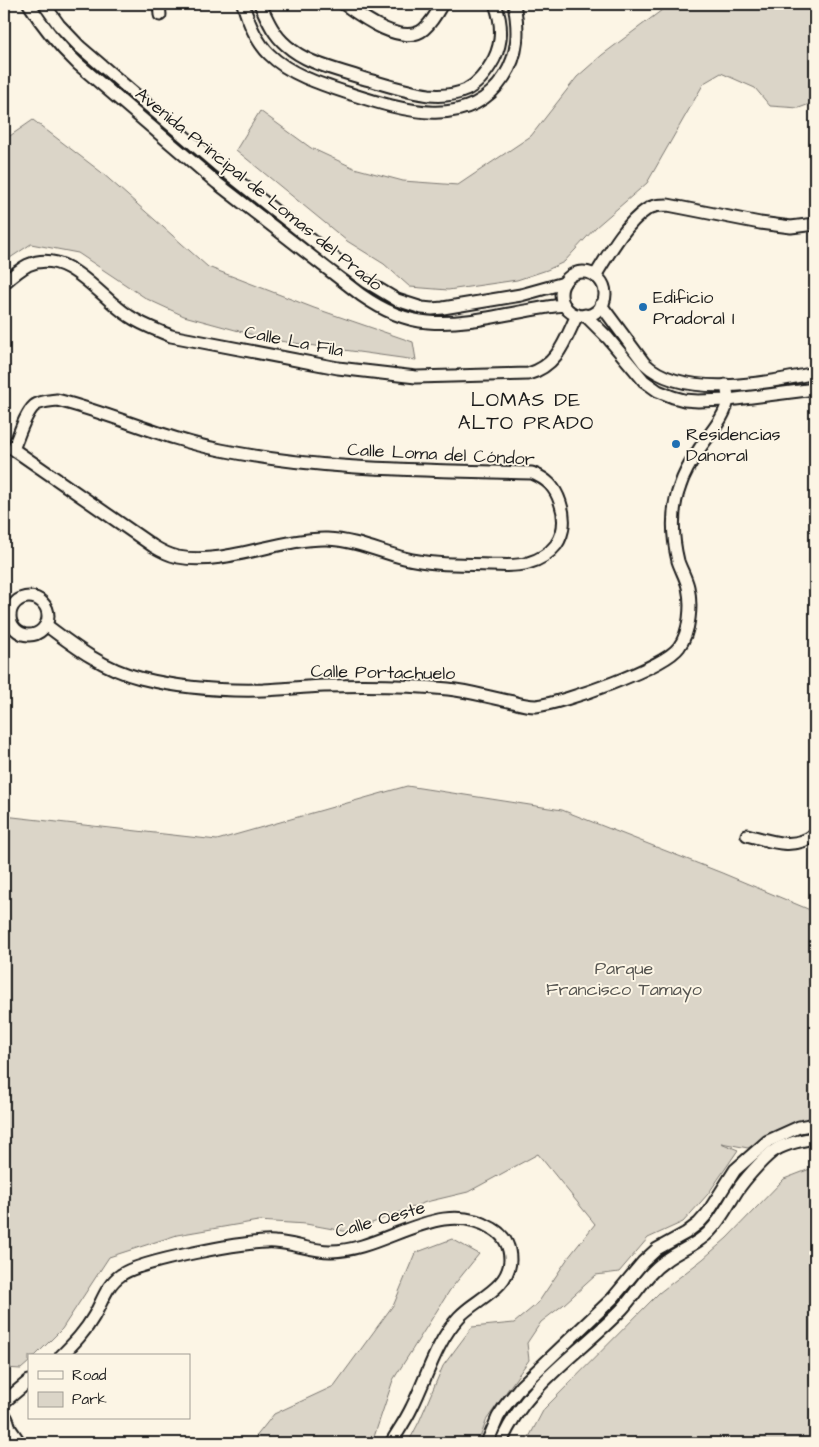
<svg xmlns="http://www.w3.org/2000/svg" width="819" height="1447" font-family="'Architects Daughter',sans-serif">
	<rect width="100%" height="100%" fill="#fcf5e5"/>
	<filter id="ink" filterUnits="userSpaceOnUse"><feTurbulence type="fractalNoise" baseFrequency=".02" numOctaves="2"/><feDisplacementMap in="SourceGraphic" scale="10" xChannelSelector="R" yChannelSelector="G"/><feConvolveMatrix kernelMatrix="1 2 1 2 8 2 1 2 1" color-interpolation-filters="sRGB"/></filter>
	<g filter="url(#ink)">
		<!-- green -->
		<g fill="#dbd5c8" stroke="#7c7872">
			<polygon points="670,4 815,4 815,102 799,108 770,106 755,88 721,73 704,83 647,183 596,227 564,262 547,270 517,280 448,290 410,287 384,264 347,241 236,150 260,111 311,148 354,168 403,181 458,185 531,136 577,77 602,55"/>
			<polygon points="33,120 101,172 208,267 314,308 413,342 416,360 272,340 184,316 147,299 78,253 31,244 4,262 4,140"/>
			<polygon points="407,786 562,810 722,873 815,912 815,1124 766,1137 748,1148 721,1143 738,1150 708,1194 683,1222 648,1238 619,1272 596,1275 563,1305 541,1322 527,1343 529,1360 487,1419 478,1443 408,1443 419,1422 443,1366 472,1327 514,1323 538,1303 568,1258 595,1224 538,1154 468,1192 426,1202 349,1232 306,1224 258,1221 177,1235 109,1257 62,1329 35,1356 29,1356 29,1362 21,1369 4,1368 4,816 217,840"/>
			<polygon points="815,1167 815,1443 526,1443 544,1409 659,1293 703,1259 727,1238 784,1179"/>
			<polygon points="452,1239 479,1254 450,1290 393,1380 372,1443 251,1443 274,1414 334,1386 394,1304 415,1253"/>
		</g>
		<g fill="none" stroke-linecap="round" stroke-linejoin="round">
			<!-- minor casing -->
			<g stroke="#1c1c1c" stroke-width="15">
				<g id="minor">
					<path d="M29,4c14,23 29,41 49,60l139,119 144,112c20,14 42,25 67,27 43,4 93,-13 136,-17"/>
					<polyline points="44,4 59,25 80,47 220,167 333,257 367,282 397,300 422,308 432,309 443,308 521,295 564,283"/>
					<polyline points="159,4 160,15"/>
					<path d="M243,4c5,17 13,37 26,50 21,21 54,31 82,40 50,16 117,38 153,-17 15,-23 15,-47 10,-73"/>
					<path d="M260,4c7,15 13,30 26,41 21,19 50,24 76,33 22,6 44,14 67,17 12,1 26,0 37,-5 12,-6 22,-20 28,-31 9,-18 8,-37 1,-55"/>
					<path d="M344,4c18,13 59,43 80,25 8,-7 13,-16 18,-25"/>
					<circle cx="583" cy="294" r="22"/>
					<path d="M595,276c13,-21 30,-52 51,-66 7,-5 14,-5 22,-5l92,18 31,4 24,-3"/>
					<path d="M4,283c7,-6 16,-14 24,-18 40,-18 72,33 101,51 13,9 28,14 42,20l167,32 78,9 112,-3c30,-8 37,-34 49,-59"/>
					<path d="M601,305l43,58c38,37 124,20 171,10"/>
					<polyline points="585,315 608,338 644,381 658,391 673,397 684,400 698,401 728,400 815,389"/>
					<path d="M57,400c56,14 108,39 164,50 103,21 207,20 311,23 15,6 23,14 28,29 5,14 5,30 -4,43 -7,9 -17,15 -28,18 -12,4 -25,2 -38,2 -28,-1 -58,0 -86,-7 -26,-7 -50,-18 -77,-19 -49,-1 -101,27 -149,18 -9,-2 -17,-6 -25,-11l-140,-97c5,-11 12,-35 21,-43 6,-5 16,-5 23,-6z"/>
					<circle cx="29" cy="616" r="19"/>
					<path d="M46,625c29,22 58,44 94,53 40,10 82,13 123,12 20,-1 41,-3 61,-4 41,-1 83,-1 124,3 22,2 43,9 65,13 7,2 15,4 23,4 27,-3 128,-38 143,-59 11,-15 13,-42 9,-60 -2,-9 -7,-17 -10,-26 -6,-25 -7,-51 2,-75 4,-13 12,-26 20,-38 9,-14 26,-31 28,-49 0,-4 -1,-9 -2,-14"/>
					<path d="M747,835c23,6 48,16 68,-1"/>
					<path d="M61,1356c13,-13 24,-24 33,-40 8,-14 13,-32 27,-41 18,-14 129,-35 154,-33 18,1 37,9 55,9 54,1 110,-56 163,-22 12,7 17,18 17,31 -1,29 -35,39 -51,57 -23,25 -32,60 -47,90 -6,13 -14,24 -21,36"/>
					<polyline points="4,1402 29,1381"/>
					<path d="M4,1414c7,10 7,19 1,29"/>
					<polyline points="9,1427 20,1443"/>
					<polyline points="487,1443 498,1417 505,1406 521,1386 613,1298 643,1262 657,1249 686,1233 699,1223 707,1214 735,1170 768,1141 799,1127 815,1124"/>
					<path d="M501,1443c22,-56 80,-91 121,-134 14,-15 25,-36 43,-48 14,-11 32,-16 44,-29 12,-12 19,-27 28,-41 7,-11 24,-30 35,-39 11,-8 30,-12 43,-14"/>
				</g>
			</g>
			<!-- minor -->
			<use href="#minor" stroke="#fcf5e5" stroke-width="11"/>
		</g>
	</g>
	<!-- markers -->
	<g fill="#1f6fb2" stroke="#fcf5e5" stroke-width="2">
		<circle cx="643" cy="307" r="5"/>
		<circle cx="676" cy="444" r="5"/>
	</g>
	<g text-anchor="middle" stroke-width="4" stroke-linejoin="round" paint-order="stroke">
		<!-- street labels -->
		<g font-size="18" fill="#1c1c1c" stroke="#fcf5e5">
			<text transform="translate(259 189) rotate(39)" y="6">Avenida Principal de Lomas del Prado</text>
			<text transform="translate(294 341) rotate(11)" y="6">Calle La Fila</text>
			<text transform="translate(441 454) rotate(3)" y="6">Calle Loma del Cóndor</text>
			<text transform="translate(383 672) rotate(1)" y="6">Calle Portachuelo</text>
			<text transform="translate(380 1219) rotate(-16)" y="6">Calle Oeste</text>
		</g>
		<!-- poi labels -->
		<g font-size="18" fill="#1c1c1c" stroke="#fcf5e5" text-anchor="start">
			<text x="653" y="303">Edificio<tspan x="653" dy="21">Pradoral I</tspan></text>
			<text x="686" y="440">Residencias<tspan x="686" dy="21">Danoral</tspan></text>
		</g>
		<!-- park labels -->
		<g font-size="18" fill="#555450" stroke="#fcf5e5">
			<text x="624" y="974">Parque<tspan x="624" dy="21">Francisco Tamayo</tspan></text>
		</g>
		<!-- quarter labels -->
		<g font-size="20" letter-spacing="1" fill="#1c1c1c" stroke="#fcf5e5">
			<text x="526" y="406">LOMAS DE<tspan x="526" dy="23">ALTO PRADO</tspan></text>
		</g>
	</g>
	<!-- margin -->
	<rect width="819" height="1447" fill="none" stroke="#fcf5e5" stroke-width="20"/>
	<rect x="10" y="10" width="799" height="1427" fill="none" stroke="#1c1c1c" stroke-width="2" filter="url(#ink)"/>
	<!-- legend -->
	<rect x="28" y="1354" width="162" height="65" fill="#fcf5e5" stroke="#a29e95"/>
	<rect x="38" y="1371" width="25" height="8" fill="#fcf5e5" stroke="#a29e95"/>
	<text x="72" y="1380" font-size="15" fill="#1c1c1c">Road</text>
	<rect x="38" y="1392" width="25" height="15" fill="#dbd5c8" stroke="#a29e95"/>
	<text x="72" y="1404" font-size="15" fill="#1c1c1c">Park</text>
</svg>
